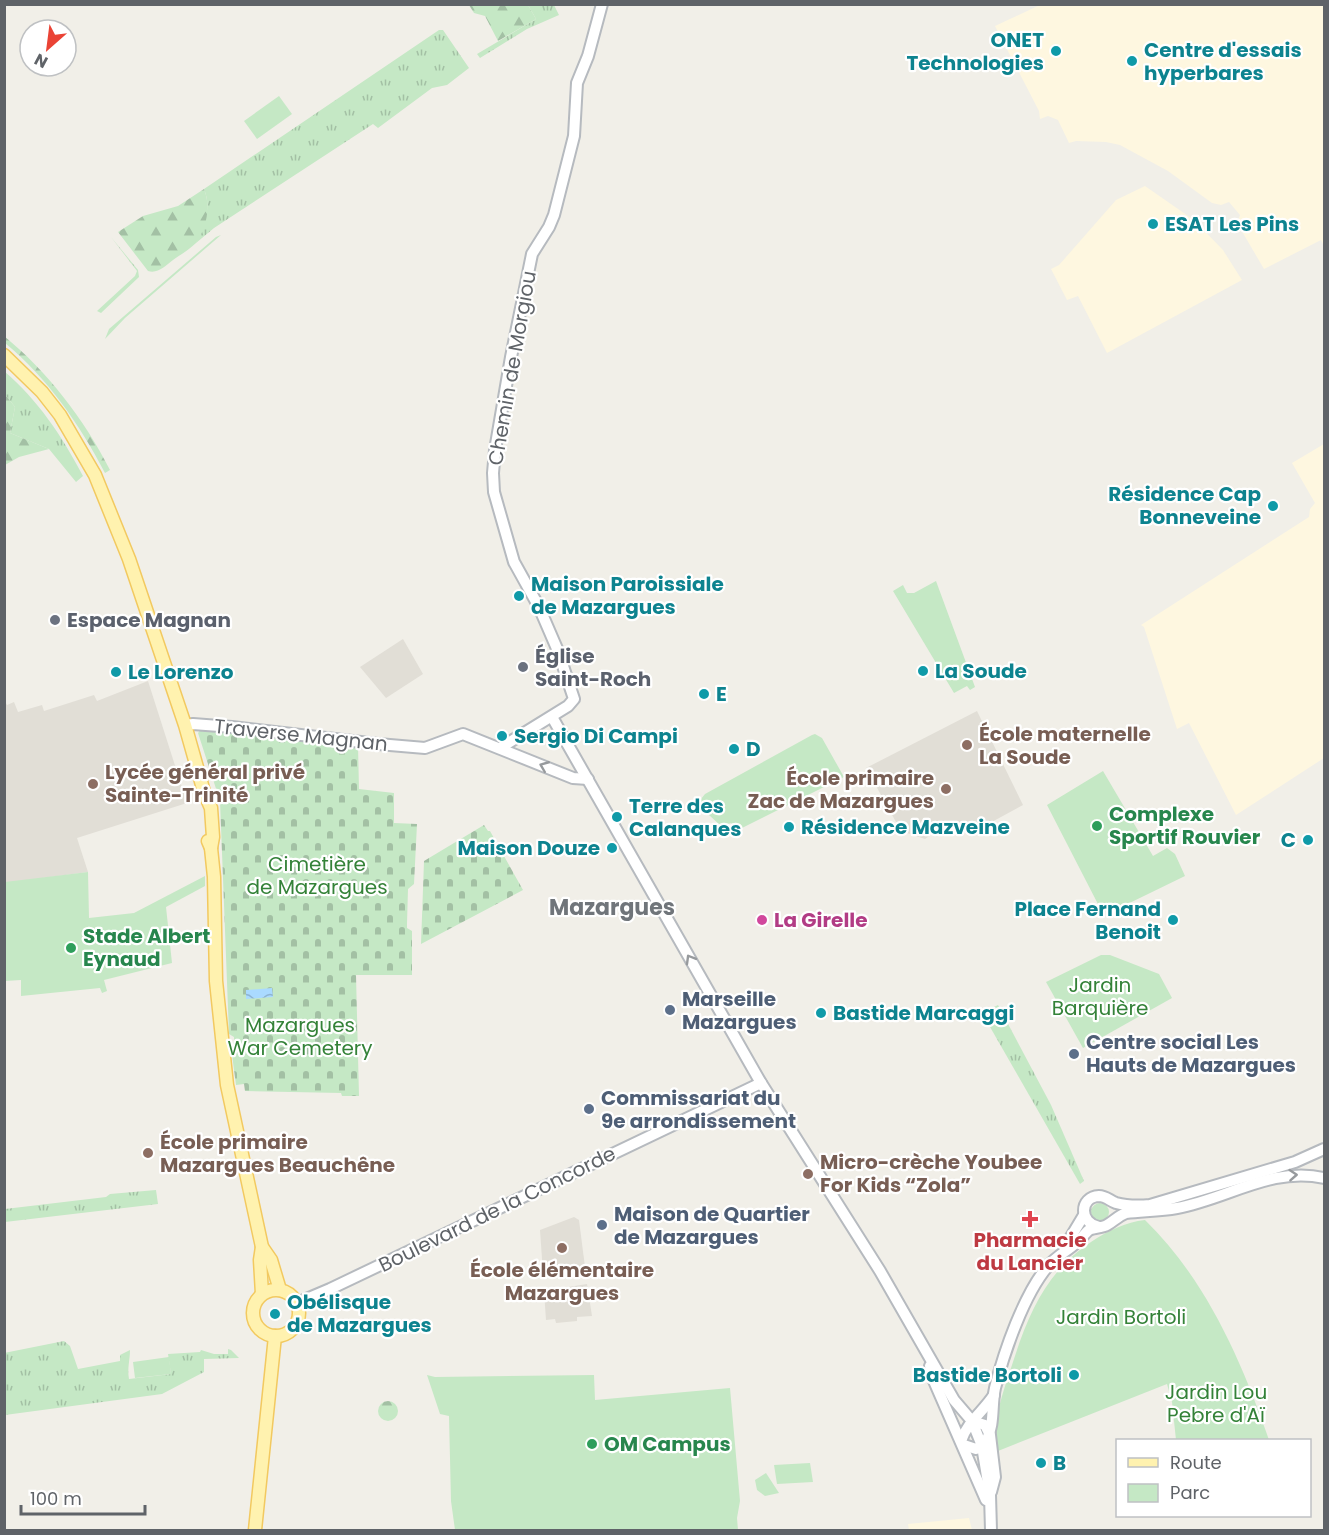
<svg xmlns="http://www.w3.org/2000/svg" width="1329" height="1535" font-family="Poppins,sans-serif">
	<defs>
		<pattern id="grass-tufts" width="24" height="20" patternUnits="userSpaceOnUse" patternTransform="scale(1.5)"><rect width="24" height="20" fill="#c5e8c5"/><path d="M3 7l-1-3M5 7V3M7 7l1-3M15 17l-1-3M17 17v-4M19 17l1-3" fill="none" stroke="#a3c0a4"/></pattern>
		<pattern id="forest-firs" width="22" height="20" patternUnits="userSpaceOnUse" patternTransform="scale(1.5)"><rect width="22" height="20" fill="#c5e8c5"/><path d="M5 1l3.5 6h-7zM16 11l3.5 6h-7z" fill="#a3c0a4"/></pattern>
		<pattern id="cemetery-stones" width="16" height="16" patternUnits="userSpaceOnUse" patternTransform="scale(1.5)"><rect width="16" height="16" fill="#c5e8c5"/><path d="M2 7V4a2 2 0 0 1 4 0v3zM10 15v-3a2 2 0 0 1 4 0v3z" fill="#a3c0a4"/></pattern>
		<pattern id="water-waves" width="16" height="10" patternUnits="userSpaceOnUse" patternTransform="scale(1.5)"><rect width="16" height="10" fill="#aadaff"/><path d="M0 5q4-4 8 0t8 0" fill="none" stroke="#8eb4d2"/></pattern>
	</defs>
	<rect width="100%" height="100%" fill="#f1efe8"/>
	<!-- commercial -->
	<g fill="#fef7e0">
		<polygon points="1040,5 1324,5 1324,246 1321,240 1264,269 1240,228 1238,221 1240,215 1229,202 1221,205 1212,203 1168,171 1120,145 1106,142 1076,141 1069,143 1058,120 1048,116 1040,119 1039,111 995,26"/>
		<polygon points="1145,186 1194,220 1223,250 1242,280 1107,353 1078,296 1067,300 1051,269 1059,265 1116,200"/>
		<polygon points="1324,444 1324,758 1236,815 1189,723 1177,729 1144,627 1141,625 1309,517 1310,509 1315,503 1292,463"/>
		<polygon points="969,1518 972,1530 909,1530 908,1524"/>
	</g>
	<!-- education -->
	<g fill="#e1ded6">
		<polygon points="403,639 423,674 386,698 360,667"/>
		<polygon points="148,681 187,803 77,838 88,872 5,883 4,700 7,705 14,702 18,712 42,705 44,711 94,695 97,701"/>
		<polygon points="977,711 1023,805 977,830 941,828 925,839 901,831 866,768"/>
		<polygon points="574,1217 579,1220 585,1267 543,1273 540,1230"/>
		<polygon points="587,1284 592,1316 577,1317 577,1321 556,1323 555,1319 546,1320 544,1291"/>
	</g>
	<!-- grass -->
	<g fill="url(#grass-tufts)">
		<polygon points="528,5 554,5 559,15 527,29 480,58 477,54 536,19"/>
		<path d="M439,30h4l26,38 -22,17 -15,3 -54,40 -5,-4 -159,104 -18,15c8,-18 16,-35 8,-54z"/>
		<polygon points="221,235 125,318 105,339 109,329 216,237"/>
		<polygon points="111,237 138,270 139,277 101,313 97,311 135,276 137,271"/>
		<path d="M4,371c34,29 58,65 79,105l-7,6 -27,-33 -39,-16 5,-26 -8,-10h-2z"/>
		<polygon points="998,1005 1051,1105 1084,1181 1080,1184 982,1013"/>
		<polygon points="156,1190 158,1204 5,1222 5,1209 106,1197 110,1194"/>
		<circle cx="1100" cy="1212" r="9"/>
		<path d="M64,1341l6,5 8,23 42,-8v-6l10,-5c0,10 -3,18 -1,29l42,-5 -3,-20 32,-2 1,-2 13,4h14v-5l3,1 8,8 -35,1v13l-42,22 -157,21 -1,-62z"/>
	</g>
	<!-- forest -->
	<g fill="url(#forest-firs)">
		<polygon points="469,5 528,5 536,19 498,41 485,16 474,13"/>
		<path d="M204,189c7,16 3,39 -8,54 -6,6 -16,12 -23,17 -8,6 -15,14 -25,11l-30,-39 25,-16 35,-10z"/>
		<path d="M4,336c44,36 80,83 106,134l-5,3c-26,-50 -57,-94 -100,-130z"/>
		<polygon points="5,397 7,397 15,407 10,433 49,449 19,457 5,465"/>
		<circle cx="388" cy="1411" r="10"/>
	</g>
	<!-- cemetery -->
	<g fill="url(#cemetery-stones)">
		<polygon points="202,728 358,745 359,789 394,793 394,823 417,824 414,884 408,889 407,924 407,928 412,931 412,975 356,975 359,1096 342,1096 341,1093 245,1091 244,1084 236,1085 231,1047 234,1042 234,1037 229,1034 220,801 198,733"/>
		<polygon points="484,825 488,831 490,831 523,890 421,944 424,861"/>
	</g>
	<!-- green -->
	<g fill="#c5e8c5">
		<polygon points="279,96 292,114 257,139 244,121"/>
		<polygon points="936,581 975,687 970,690 967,686 954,693 893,591 903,585 907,593 914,593"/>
		<polygon points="815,734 822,738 844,777 736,831 731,823 721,826 697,804 705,794 812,735"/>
		<polygon points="1103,771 1153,856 1167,848 1175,854 1185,876 1109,913 1100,908 1047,805"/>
		<polygon points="88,872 89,918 134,913 205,876 205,886 166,907 172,963 104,980 107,991 102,993 100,988 21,996 21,980 5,981 5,882"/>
		<polygon points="1101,955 1110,955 1159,974 1172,998 1083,1048 1046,982"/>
		<path d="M1145,1220c61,59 97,142 124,220h-93l-4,-38 -5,-18 -169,67c-7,-25 4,-56 12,-80 17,-53 33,-97 81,-129 16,-11 35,-20 54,-22z"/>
		<polygon points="169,1357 171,1374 135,1378 133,1362"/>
		<polygon points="427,1375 435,1377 594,1375 595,1400 730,1388 740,1501 737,1518 738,1530 455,1530 451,1501 449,1416 440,1414"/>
		<polygon points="810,1463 813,1482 777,1484 774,1465"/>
		<polygon points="766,1473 779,1493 765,1496 757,1490 755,1480"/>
	</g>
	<!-- water -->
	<polygon fill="url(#water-waves)" points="272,988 273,997 246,999 246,990"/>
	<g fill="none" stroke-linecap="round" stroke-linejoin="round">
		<!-- secondary casing -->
		<g stroke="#b6babf" stroke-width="14">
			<g id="secondary">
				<polyline points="552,717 761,1083 880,1271 954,1400 972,1421 982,1446 990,1495 991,1530"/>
				<polyline points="185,725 193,724 232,727 378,744 425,748 463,734 573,778 588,779"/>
				<polyline points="500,748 568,706 574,699 558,651 539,607 514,562 494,492 493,473 495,450 511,357 532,254 549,227 554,215 574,136 577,83 588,56 602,4"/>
				<path d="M1099,1227c-20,-4 -20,-30 0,-31 7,0 11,5 17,7 11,3 23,3 34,2l145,-43 29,-13"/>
				<polyline points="1066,1249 1069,1240 1084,1215"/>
				<polyline points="297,1303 330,1289 761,1083"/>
				<polyline points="930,1366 934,1381 986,1500"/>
				<polyline points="972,1421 985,1425 990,1435 995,1477 991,1492"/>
				<path d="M961,1441c6,-19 23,-30 33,-46"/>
				<path d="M964,1445l12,4 10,-7c9,-19 5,-36 9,-54 9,-36 29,-94 53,-122 9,-10 19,-15 28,-23 5,-4 9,-10 13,-13 5,-3 13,-2 18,-5 7,-4 11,-9 19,-12 17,-2 34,-2 51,-5 50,-9 95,-42 147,-30"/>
			</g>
		</g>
		<!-- primary casing -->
		<g stroke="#f2c960" stroke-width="15">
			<g id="primary">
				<polyline points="4,355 42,392 60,415 95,475 129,559 185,725 204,792 211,808 213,837 211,848"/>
				<polyline points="208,841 211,848 214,877 216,981 227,1085 262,1247 271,1260 280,1290"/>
				<polyline points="262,1247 260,1260 262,1294"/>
				<circle cx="276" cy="1313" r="23"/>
				<polyline points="255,1530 275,1336"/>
			</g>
		</g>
		<!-- secondary -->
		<use href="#secondary" stroke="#fff" stroke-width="10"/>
		<!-- primary -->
		<use href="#primary" stroke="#fff2af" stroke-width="12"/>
	</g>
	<!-- one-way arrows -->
	<defs><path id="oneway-chevron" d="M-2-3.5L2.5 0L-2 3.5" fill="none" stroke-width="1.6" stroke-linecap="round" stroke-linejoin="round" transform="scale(1.5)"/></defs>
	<g stroke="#979a9d">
		<use href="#oneway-chevron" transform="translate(544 766) rotate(-158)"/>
		<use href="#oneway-chevron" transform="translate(690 959) rotate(-120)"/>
		<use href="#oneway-chevron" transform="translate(1293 1175) rotate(-4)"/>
	</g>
	<!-- markers -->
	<g fill="#0f9aa8" stroke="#fff" stroke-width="2">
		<circle cx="1056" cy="51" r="6"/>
		<circle cx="1132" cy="61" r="6"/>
		<circle cx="1153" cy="224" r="6"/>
		<circle cx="1273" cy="506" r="6"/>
		<circle cx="519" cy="596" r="6"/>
		<circle cx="923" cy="671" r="6"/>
		<circle cx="116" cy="672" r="6"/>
		<circle cx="704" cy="694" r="6"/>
		<circle cx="502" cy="736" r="6"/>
		<circle cx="734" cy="749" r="6"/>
		<circle cx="617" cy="817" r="6"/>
		<circle cx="789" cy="827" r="6"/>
		<circle cx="1308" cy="840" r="6"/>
		<circle cx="612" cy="848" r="6"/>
		<circle cx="1173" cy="920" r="6"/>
		<circle cx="821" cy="1013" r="6"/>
		<circle cx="275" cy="1314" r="6"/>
		<circle cx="1074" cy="1375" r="6"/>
		<circle cx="1041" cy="1463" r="6"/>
	</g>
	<g fill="#6b7280" stroke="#fff" stroke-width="2">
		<circle cx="55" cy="620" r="6"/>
		<circle cx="523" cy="667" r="6"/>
	</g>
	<g fill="#8d6e63" stroke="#fff" stroke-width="2">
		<circle cx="967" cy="745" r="6"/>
		<circle cx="93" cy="784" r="6"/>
		<circle cx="946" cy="789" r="6"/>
		<circle cx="148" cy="1153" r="6"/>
		<circle cx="808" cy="1174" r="6"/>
		<circle cx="562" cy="1248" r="6"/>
	</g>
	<g fill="#2e9e5b" stroke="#fff" stroke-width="2">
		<circle cx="1097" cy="826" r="6"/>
		<circle cx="71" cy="948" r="6"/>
		<circle cx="592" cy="1444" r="6"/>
	</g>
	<circle fill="#d1479c" stroke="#fff" stroke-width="2" cx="762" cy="920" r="6"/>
	<g fill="#5c6f8a" stroke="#fff" stroke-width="2">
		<circle cx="670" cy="1010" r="6"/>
		<circle cx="1074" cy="1054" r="6"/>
		<circle cx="589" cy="1109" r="6"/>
		<circle cx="602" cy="1225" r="6"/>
	</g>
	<path fill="#e0444e" stroke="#fff" stroke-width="2" d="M1027 1210h6v6h6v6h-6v6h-6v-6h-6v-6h6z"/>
	<g text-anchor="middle" stroke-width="4.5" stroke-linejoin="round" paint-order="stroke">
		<!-- culture labels -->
		<g font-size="20" font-weight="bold" fill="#0d838f" stroke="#fff" text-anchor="start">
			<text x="1044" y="47" text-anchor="end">ONET<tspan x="1044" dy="23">Technologies</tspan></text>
			<text x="1144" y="57">Centre d'essais<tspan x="1144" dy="23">hyperbares</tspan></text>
			<text x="1165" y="231">ESAT Les Pins</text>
			<text x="1261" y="501" text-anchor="end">Résidence Cap<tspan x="1261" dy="23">Bonneveine</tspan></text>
			<text x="531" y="591">Maison Paroissiale<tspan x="531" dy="23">de Mazargues</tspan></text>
			<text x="935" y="678">La Soude</text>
			<text x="128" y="679">Le Lorenzo</text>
			<text x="716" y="701">E</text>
			<text x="514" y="743">Sergio Di Campi</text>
			<text x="746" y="756">D</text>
			<text x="629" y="813">Terre des<tspan x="629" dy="23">Calanques</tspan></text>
			<text x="801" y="834">Résidence Mazveine</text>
			<text x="1296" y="847" text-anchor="end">C</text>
			<text x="600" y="855" text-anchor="end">Maison Douze</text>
			<text x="1161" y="916" text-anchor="end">Place Fernand<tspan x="1161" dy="23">Benoit</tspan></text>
			<text x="833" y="1020">Bastide Marcaggi</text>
			<text x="287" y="1309">Obélisque<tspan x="287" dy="23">de Mazargues</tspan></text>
			<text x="1062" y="1382" text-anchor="end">Bastide Bortoli</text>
			<text x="1053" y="1470">B</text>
		</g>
		<!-- street labels -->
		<g font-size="20" fill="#5f6368" stroke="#fff">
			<text transform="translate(512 368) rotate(-80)" y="7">Chemin de Morgiou</text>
			<text transform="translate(301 735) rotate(6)" y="7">Traverse Magnan</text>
			<text transform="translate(497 1209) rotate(-26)" y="7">Boulevard de la Concorde</text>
		</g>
		<!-- worship labels -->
		<g font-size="20" font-weight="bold" fill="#5b616d" stroke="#fff" text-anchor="start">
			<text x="67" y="627">Espace Magnan</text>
			<text x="535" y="663">Église<tspan x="535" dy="23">Saint-Roch</tspan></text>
		</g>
		<!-- education labels -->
		<g font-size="20" font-weight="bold" fill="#785e54" stroke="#fff" text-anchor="start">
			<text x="979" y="741">École maternelle<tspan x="979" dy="23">La Soude</tspan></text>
			<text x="105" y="779">Lycée général privé<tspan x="105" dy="23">Sainte-Trinité</tspan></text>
			<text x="934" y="785" text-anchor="end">École primaire<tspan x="934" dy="23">Zac de Mazargues</tspan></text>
			<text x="160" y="1149">École primaire<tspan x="160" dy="23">Mazargues Beauchêne</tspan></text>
			<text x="820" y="1169">Micro-crèche Youbee<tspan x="820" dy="23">For Kids “Zola”</tspan></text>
			<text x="562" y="1277" text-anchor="middle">École élémentaire<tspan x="562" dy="23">Mazargues</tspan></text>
		</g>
		<!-- leisure labels -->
		<g font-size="20" font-weight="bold" fill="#27864d" stroke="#fff" text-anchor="start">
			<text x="1109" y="821">Complexe<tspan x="1109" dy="23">Sportif Rouvier</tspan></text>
			<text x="83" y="943">Stade Albert<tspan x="83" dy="23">Eynaud</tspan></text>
			<text x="604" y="1451">OM Campus</text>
		</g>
		<!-- park labels -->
		<g font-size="20" fill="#348238" stroke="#fff">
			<text x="317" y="871">Cimetière<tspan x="317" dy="23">de Mazargues</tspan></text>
			<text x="1100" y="992">Jardin<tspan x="1100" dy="23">Barquière</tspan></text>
			<text x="300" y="1032">Mazargues<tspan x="300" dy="23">War Cemetery</tspan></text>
			<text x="1121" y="1324">Jardin Bortoli</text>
			<text x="1216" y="1399">Jardin Lou<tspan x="1216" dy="23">Pebre d'Aï</tspan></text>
		</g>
		<!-- hotel labels -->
		<g font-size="20" font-weight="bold" fill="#b23c85" stroke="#fff" text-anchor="start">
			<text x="774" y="927">La Girelle</text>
		</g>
		<!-- service labels -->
		<g font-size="20" font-weight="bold" fill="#4e5e75" stroke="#fff" text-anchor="start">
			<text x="682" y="1006">Marseille<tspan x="682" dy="23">Mazargues</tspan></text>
			<text x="1086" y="1049">Centre social Les<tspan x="1086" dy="23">Hauts de Mazargues</tspan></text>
			<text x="601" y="1105">Commissariat du<tspan x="601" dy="23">9e arrondissement</tspan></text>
			<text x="614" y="1221">Maison de Quartier<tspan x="614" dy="23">de Mazargues</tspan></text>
		</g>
		<!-- health labels -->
		<g font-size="20" font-weight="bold" fill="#be3a42" stroke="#fff">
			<text x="1030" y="1247">Pharmacie<tspan x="1030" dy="23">du Lancier</tspan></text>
		</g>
		<!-- quarter labels -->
		<g font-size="22" font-weight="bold" fill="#70757a" stroke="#fff">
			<text x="612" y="915">Mazargues</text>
		</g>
	</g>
	<!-- border -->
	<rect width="1329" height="1535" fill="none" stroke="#5f6368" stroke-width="12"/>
	<!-- legend -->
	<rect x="1116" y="1439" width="195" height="78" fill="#ffffff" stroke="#bfc1c3" stroke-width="1.5"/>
	<rect x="1128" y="1458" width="30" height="9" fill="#fff2af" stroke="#bfc1c3" stroke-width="1.5"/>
	<text x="1170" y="1469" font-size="18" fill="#5f6368">Route</text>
	<rect x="1128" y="1484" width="30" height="18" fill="#c5e8c5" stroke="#bfc1c3" stroke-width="1.5"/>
	<text x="1170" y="1499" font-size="18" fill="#5f6368">Parc</text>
	<!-- north arrow -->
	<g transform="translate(48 48) rotate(208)"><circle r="28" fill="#ffffff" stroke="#bfc1c3" stroke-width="1.5"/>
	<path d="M0-4.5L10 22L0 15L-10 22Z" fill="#ea4335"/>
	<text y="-9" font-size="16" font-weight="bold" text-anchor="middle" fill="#5f6368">N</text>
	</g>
	<!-- scale -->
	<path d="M21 1505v9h124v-9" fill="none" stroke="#5f6368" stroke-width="3"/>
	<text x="30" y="1505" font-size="18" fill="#5f6368" stroke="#ffffff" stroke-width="4.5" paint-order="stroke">100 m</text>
</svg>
